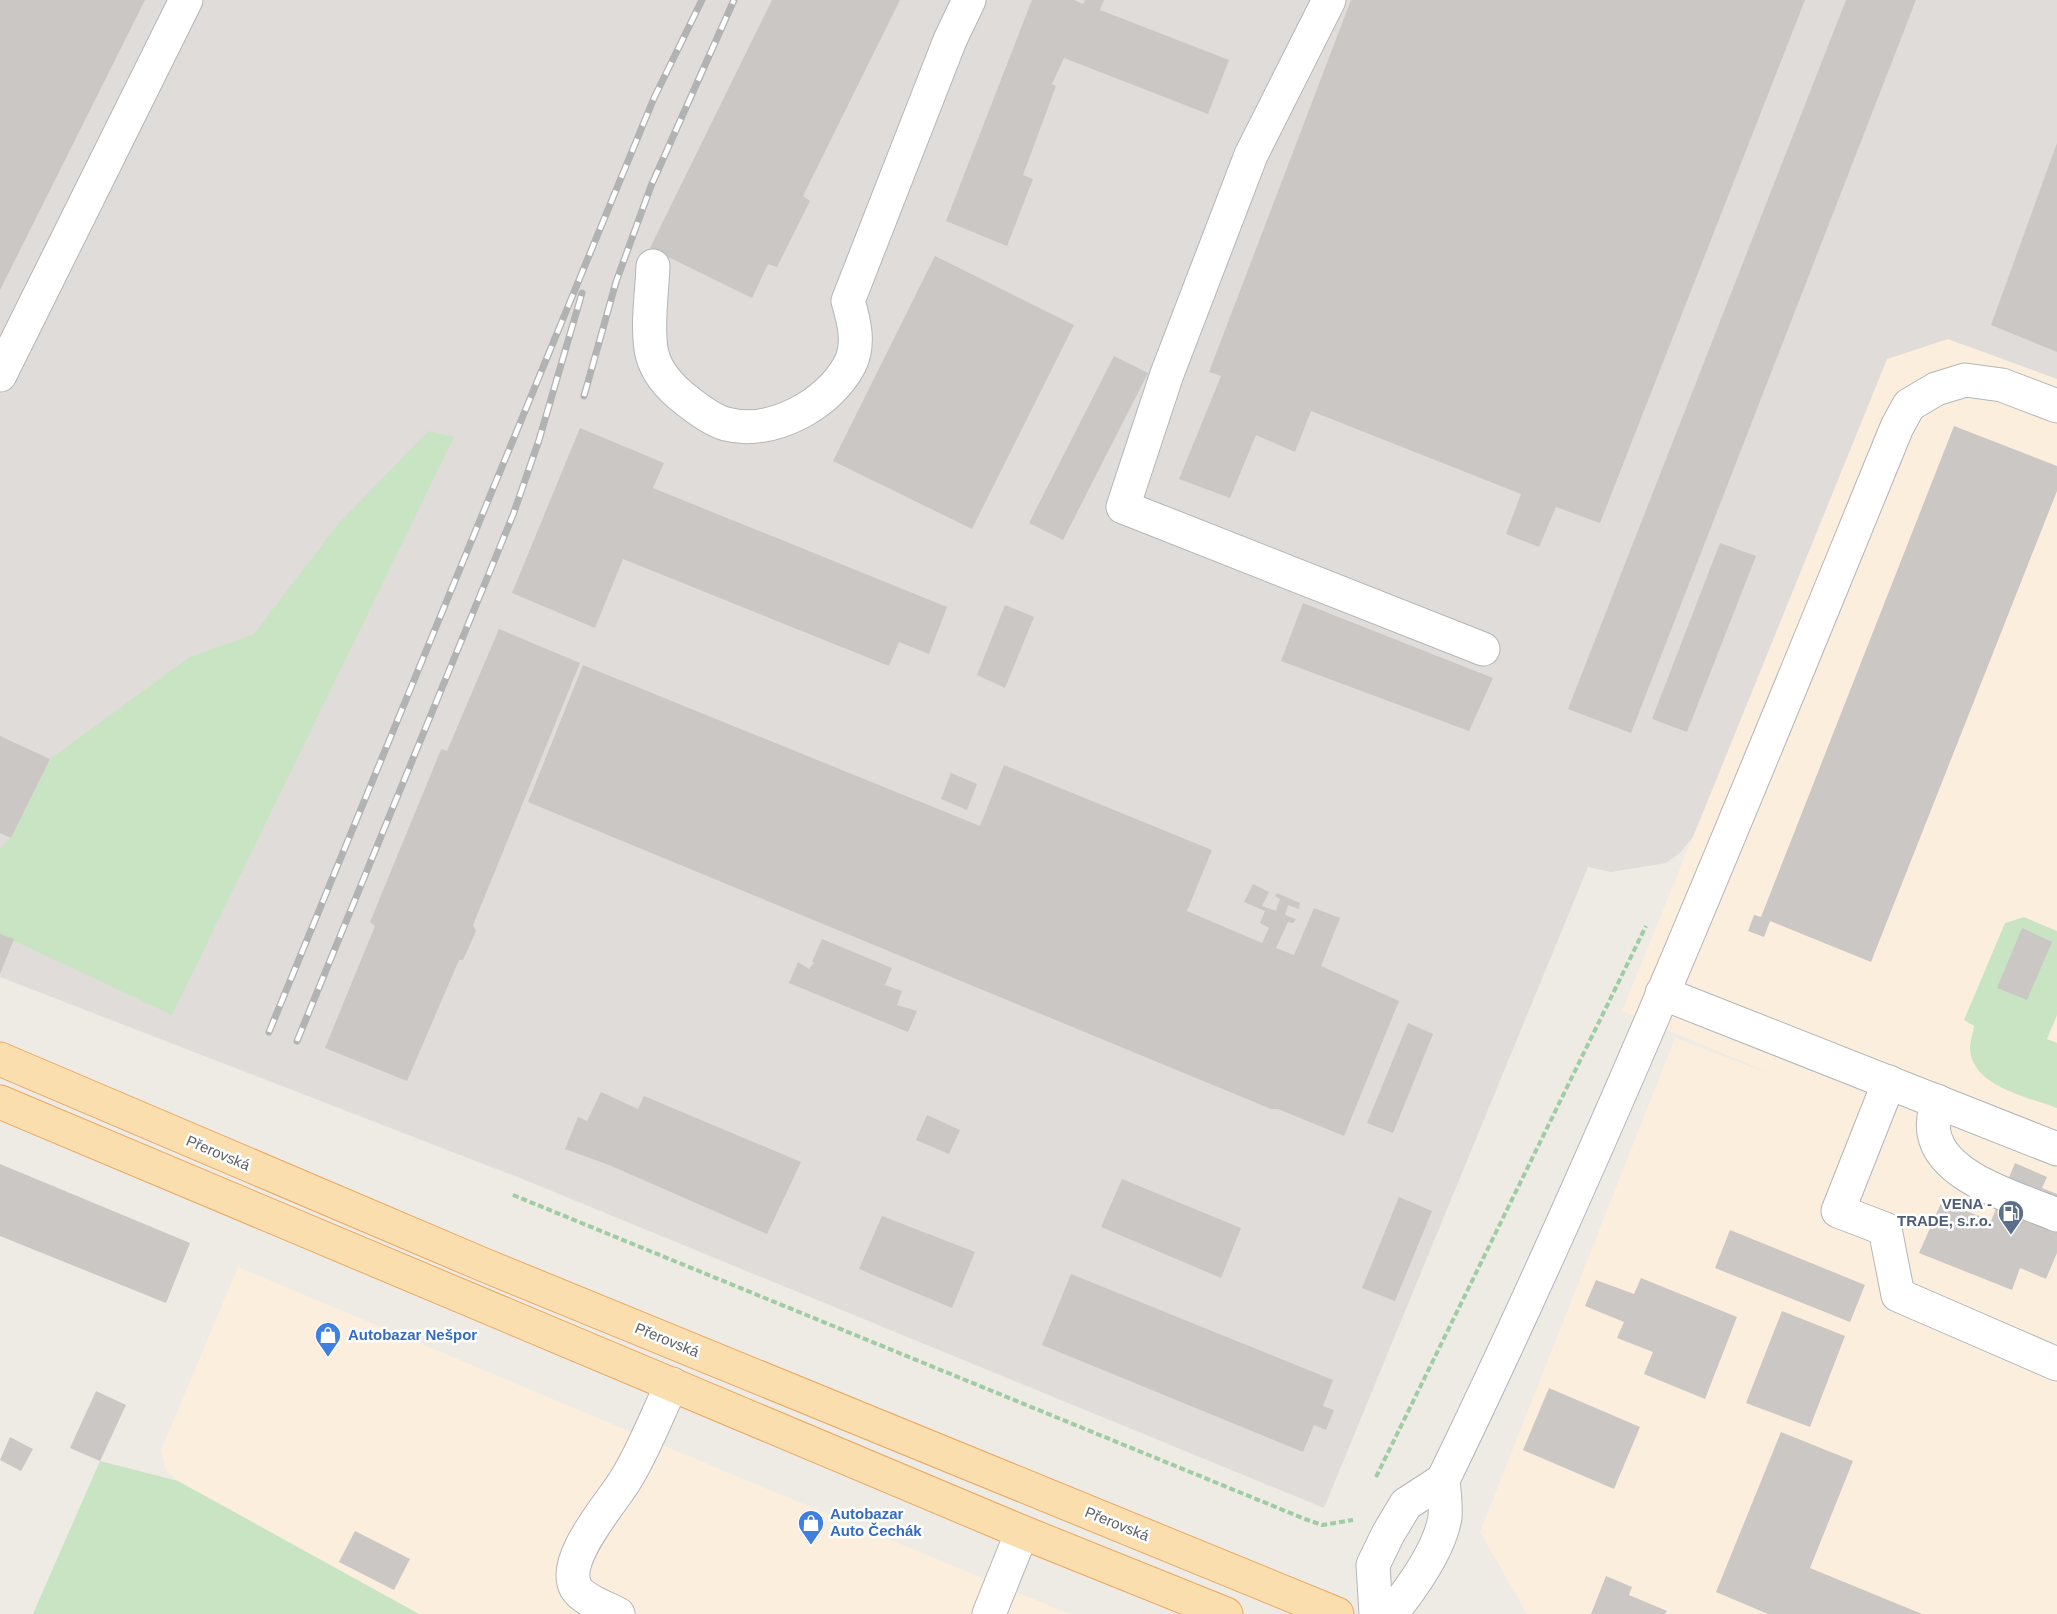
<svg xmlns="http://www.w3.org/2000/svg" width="2057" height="1614" font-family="Arial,sans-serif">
	<rect width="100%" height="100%" fill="#eeeae4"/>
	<!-- commercial -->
	<g fill="#fceedc">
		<polygon points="1948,339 2057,379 2057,1614 1527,1614 1480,1532 1675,1038 1781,1078 1622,1011 1887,359"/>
		<polygon points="238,1267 741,1478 1070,1614 419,1614 178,1481 166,1470 161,1450"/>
	</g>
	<!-- industrial -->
	<polygon fill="#e0dcd9" points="0,0 2057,0 2057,379 1948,339 1887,359 1693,837 1680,853 1666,863 1611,872 1588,867 1324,1508 520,1178 0,977"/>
	<!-- green -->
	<g fill="#c9e4c2">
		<polygon points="428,431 454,437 172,1015 0,934 0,848 11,838 50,759 188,658 254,634 338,524"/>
		<path d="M2024,917l33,14v84l-10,24 10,4v65c-28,-11 -85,-21 -87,-59 0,-7 3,-16 4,-23l-10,-6 41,-97z"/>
		<polygon points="100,1461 178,1481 419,1614 33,1614"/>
	</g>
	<!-- building -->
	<g fill="#cbc7c4">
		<polygon points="0,0 145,0 0,290"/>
		<polygon points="772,0 900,0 803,196 810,201 777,267 768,264 752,298 650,248"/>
		<polygon points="1032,0 1074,0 1083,4 1085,0 1104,0 1100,10 1229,60 1208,114 1064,58 1052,84 1056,86 1023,175 1033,179 1007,246 946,221"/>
		<polygon points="1351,0 1805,0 1600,523 1556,507 1539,547 1506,534 1521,494 1311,411 1295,452 1256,435 1230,498 1179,479 1221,376 1209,372"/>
		<polygon points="1846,0 1916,0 1631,733 1568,709"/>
		<polygon points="2057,143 2057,352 1991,325"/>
		<polygon points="935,256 1074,325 972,529 833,461"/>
		<polygon points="1114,356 1148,373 1063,540 1029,523"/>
		<polygon points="1954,426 2057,466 2057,491 1871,962 1770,921 1764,937 1748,931 1754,915 1761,917"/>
		<polygon points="580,428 664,463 653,488 947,607 929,654 899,642 889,666 623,559 595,628 512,593"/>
		<polygon points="1720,543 1756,556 1687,732 1652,719"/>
		<polygon points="1303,603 1493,678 1469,731 1281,661"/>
		<polygon points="1005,605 1034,617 1005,688 977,675"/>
		<polygon points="499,629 580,663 473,925 476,931 463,960 459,960 407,1081 325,1048 375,926 370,922 440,752 442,749 447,751"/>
		<polygon points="583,665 980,826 1004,765 1212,850 1187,911 1262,943 1269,928 1260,923 1265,911 1244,902 1253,884 1269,892 1262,906 1276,911 1280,899 1275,896 1277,893 1300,903 1299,909 1288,905 1285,915 1296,919 1293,923 1288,922 1276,948 1294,955 1314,908 1340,918 1321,966 1399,1001 1344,1136 1278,1109 1271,1109 528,802"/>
		<polygon points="0,736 50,759 11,838 0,833"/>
		<polygon points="951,773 977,784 967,810 941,799"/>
		<polygon points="2022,928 2052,942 2027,1000 1997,988"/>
		<polygon points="0,934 14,939 0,974"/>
		<polygon points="822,939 892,968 885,985 902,991 897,1005 917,1011 908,1032 789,983 798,962 809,969 814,963 812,962"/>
		<polygon points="1408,1023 1433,1034 1393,1133 1367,1123"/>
		<polygon points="601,1092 638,1109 644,1096 801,1162 767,1234 609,1165 565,1149 578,1117 587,1121"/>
		<polygon points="927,1115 960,1130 949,1154 916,1140"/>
		<polygon points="2015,1163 2047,1177 2042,1188 2057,1194 2057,1253 2046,1279 2020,1268 2012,1290 1919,1253 1942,1201 1991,1221"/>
		<polygon points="0,1164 190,1243 166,1303 0,1236"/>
		<polygon points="1122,1179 1241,1228 1221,1278 1101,1227"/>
		<polygon points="1399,1197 1432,1211 1395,1301 1362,1288"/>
		<polygon points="882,1216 975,1252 952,1308 859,1269"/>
		<polygon points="1730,1230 1865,1285 1850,1322 1715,1268"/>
		<polygon points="1071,1274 1333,1380 1323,1406 1334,1410 1326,1430 1314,1425 1303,1452 1042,1345"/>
		<polygon points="1641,1278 1737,1317 1705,1399 1644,1374 1653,1352 1617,1338 1624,1322 1585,1306 1596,1280 1634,1294"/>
		<polygon points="1782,1311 1845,1336 1810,1427 1746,1403"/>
		<polygon points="1549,1388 1640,1427 1614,1489 1523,1450"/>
		<polygon points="96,1391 126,1405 100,1461 70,1448"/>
		<polygon points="1781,1432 1853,1461 1810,1568 1922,1614 1768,1614 1716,1592"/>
		<polygon points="10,1437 33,1449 21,1471 0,1460"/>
		<polygon points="355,1531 410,1559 394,1590 339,1562"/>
		<polygon points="1606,1576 1632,1587 1629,1595 1667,1611 1665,1614 1591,1614"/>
	</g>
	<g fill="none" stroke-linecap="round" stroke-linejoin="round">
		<!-- minor casing -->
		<g stroke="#b2b6b9" stroke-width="35">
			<g id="minor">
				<polyline points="1329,0 1251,155 1167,374 1123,507 1483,649"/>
				<path d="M653,266c-1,27 -6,57 -2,83 3,19 15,34 29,46 12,10 31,25 46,29 45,12 103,-19 124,-60 10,-20 4,-43 -2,-63l102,-261 19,-40"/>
				<polyline points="0,375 186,0"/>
				<polyline points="1662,993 2057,1149"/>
				<polyline points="1889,1082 1838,1211 1885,1229 1898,1295 2057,1364"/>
				<path d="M1937,1101c-2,11 -5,21 -3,32 8,46 86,66 123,82"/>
				<path d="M618,1614c-11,-6 -35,-14 -42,-26 -16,-29 36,-85 50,-109 18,-29 31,-64 46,-95"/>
				<polyline points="989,1614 1022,1532"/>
				<polyline points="1376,1614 1373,1565 1388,1534 1406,1504 1443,1480"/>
				<path d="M1391,1614c20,-25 49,-64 54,-97 1,-12 -1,-26 -2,-37 167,-344 309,-699 454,-1053l12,-22 27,-16 29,-9 37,5 55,21"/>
			</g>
		</g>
		<!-- major casing -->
		<g stroke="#e9a863" stroke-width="35">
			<g id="major">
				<polyline points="0,1059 484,1265 1337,1614"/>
				<polyline points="0,1102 1022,1532 1226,1614"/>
			</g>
		</g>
		<!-- path -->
		<g stroke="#a0cca3" stroke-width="4" stroke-dasharray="6 3" stroke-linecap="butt">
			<polyline points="513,1195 1305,1519 1322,1525 1353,1520"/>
			<polyline points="1376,1477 1646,926"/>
		</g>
		<!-- minor -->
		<use href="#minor" stroke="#fff" stroke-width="33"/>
		<!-- major -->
		<use href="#major" stroke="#fadead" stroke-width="33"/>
		<!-- rail casing -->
		<g stroke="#b1b2b2" stroke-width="7">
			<g id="rail">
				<polyline points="584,396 616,282 651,186 734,0"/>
				<polyline points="269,1032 654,98 702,0"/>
				<polyline points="297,1041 513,515 539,440 582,293"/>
			</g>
		</g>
		<!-- rail -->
		<use href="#rail" stroke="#fff" stroke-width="4.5" stroke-dasharray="14" stroke-linecap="butt"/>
	</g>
	<!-- icons -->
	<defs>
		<g id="fuel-pin" transform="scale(1.35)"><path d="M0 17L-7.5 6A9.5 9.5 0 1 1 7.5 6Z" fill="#5c6f8a" stroke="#fff"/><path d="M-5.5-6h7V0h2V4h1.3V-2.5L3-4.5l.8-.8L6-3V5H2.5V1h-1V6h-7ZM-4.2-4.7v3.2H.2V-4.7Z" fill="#fff"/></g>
		<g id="shop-pin" transform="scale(1.35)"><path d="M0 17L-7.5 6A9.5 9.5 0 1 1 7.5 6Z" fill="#3f7fe0" stroke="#fff"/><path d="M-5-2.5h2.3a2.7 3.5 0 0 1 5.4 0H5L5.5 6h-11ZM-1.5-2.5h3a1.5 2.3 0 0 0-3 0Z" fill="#fff"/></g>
	</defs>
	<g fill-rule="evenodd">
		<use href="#fuel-pin" x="2011" y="1213"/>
		<use href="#shop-pin" x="328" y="1335"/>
		<use href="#shop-pin" x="811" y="1523"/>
	</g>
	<g text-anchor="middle" stroke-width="5" stroke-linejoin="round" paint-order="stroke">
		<!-- street labels -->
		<g font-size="15" fill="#5c6164" stroke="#fff">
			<text transform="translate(218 1153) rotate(23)" y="5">Přerovská</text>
			<text transform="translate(667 1340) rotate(22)" y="5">Přerovská</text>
			<text transform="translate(1117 1524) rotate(22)" y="5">Přerovská</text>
		</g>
		<!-- service labels -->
		<g font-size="15" font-weight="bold" fill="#4e5e75" stroke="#fff" text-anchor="end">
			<text x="1992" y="1209">VENA -<tspan x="1992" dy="17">TRADE, s.r.o.</tspan></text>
		</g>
		<!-- shop labels -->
		<g font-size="15" font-weight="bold" fill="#366cbe" stroke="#fff" text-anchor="start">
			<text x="348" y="1340">Autobazar Nešpor</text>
			<text x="830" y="1519">Autobazar<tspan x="830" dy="17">Auto Čechák</tspan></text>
		</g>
	</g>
</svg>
